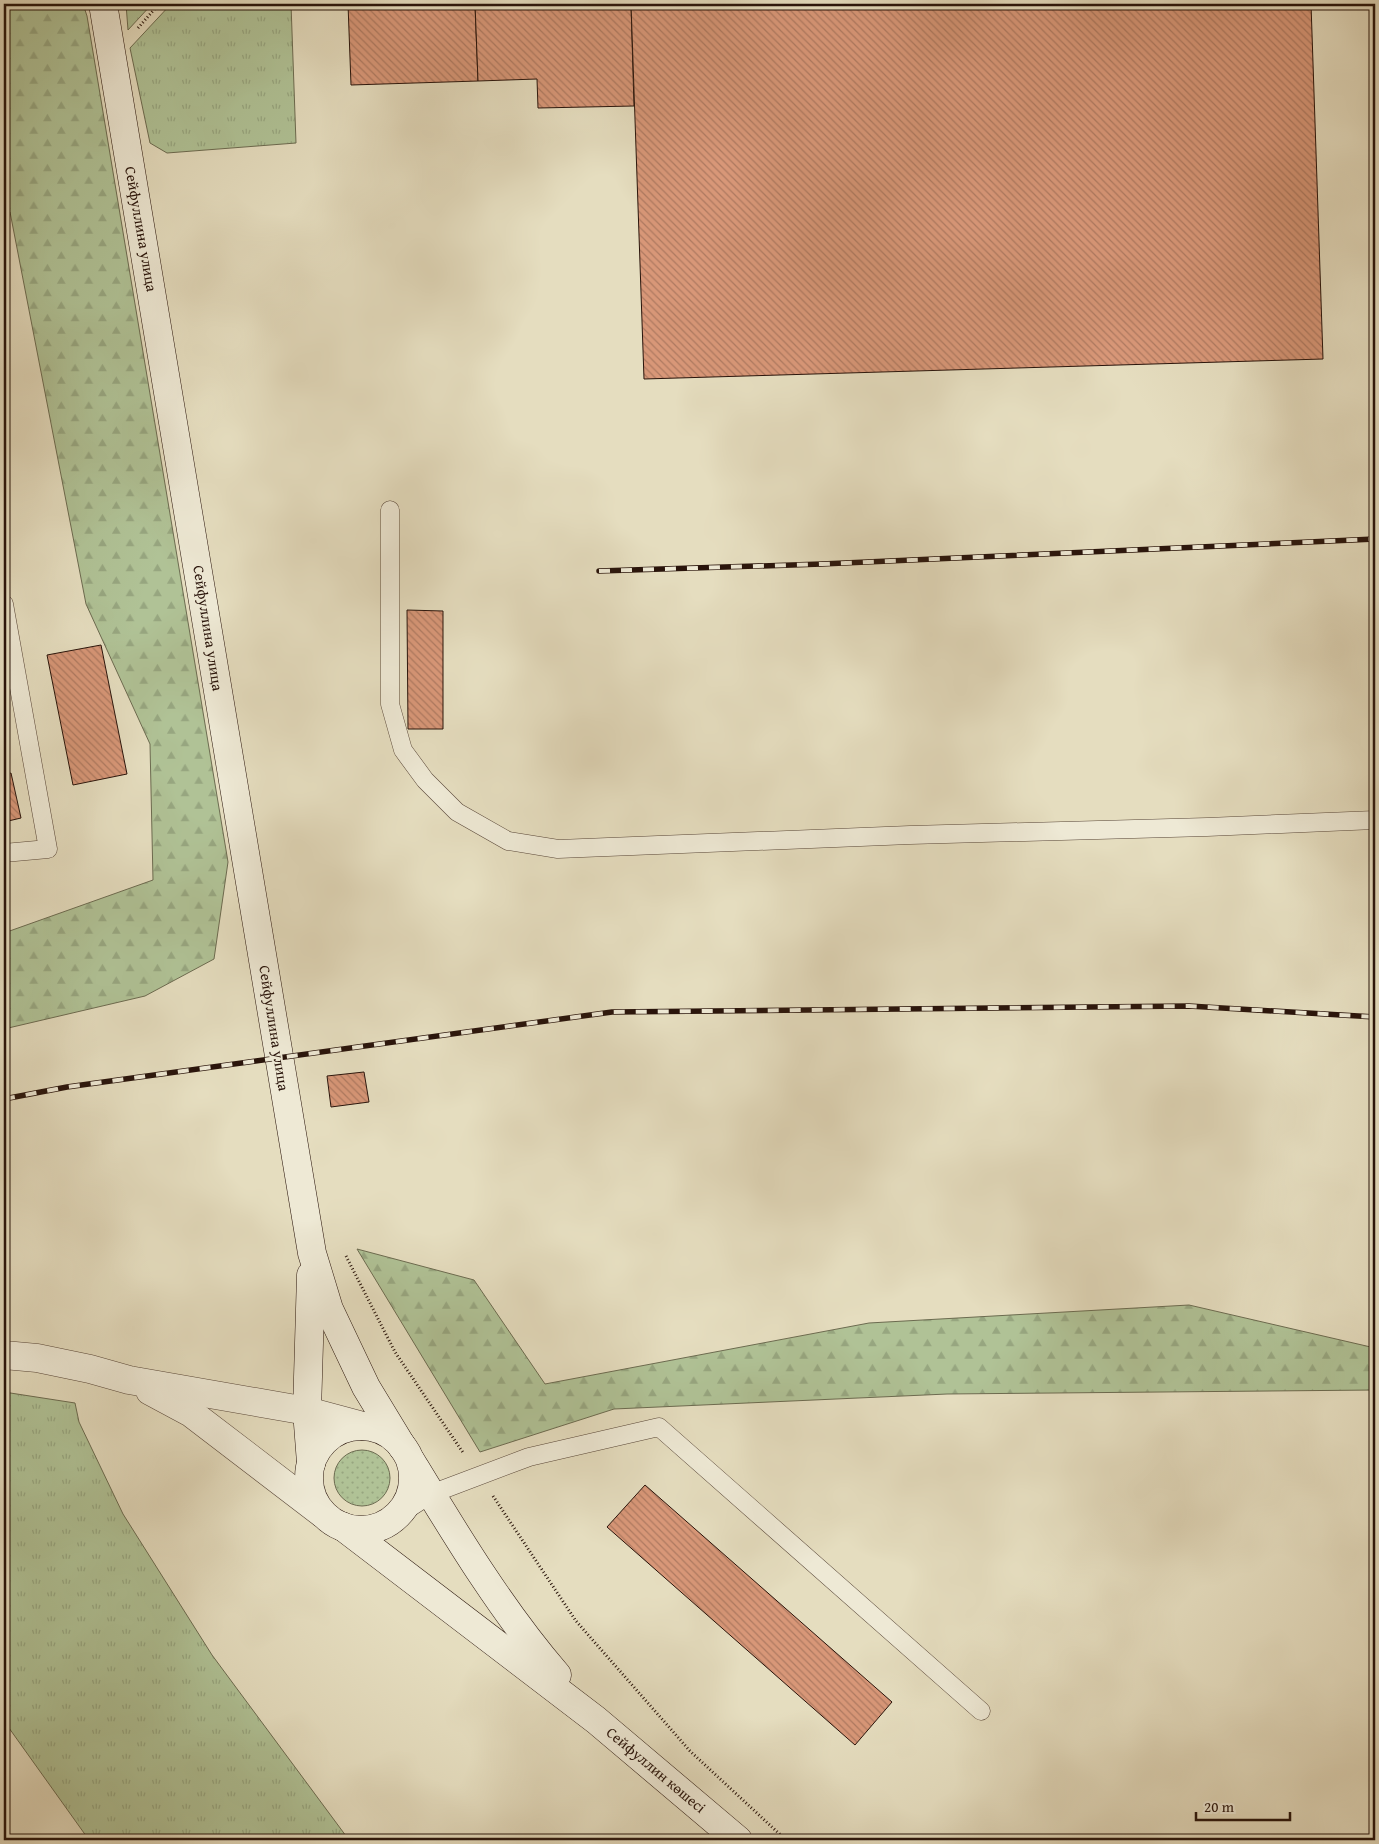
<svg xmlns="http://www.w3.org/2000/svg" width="1379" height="1844" font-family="'Gentium Book Plus',serif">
	<defs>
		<pattern id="grass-tufts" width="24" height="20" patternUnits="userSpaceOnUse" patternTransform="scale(1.25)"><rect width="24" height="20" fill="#b0c296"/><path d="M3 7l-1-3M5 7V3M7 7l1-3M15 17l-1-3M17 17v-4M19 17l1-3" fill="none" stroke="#97a680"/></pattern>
		<pattern id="forest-firs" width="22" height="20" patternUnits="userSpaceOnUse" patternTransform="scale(1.25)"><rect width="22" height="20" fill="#b0c296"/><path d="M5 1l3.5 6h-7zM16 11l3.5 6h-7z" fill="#97a680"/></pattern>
		<pattern id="park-dots" width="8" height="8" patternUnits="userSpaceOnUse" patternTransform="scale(1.25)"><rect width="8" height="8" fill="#b0c296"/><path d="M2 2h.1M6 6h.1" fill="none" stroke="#97a680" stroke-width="1.8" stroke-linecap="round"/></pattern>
		<pattern id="building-back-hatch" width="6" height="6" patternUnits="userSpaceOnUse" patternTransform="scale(1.25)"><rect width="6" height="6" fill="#d89778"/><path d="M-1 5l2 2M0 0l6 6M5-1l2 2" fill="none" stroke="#af7a61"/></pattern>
	</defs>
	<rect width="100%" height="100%" fill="#e5ddbf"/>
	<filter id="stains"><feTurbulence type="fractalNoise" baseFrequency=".004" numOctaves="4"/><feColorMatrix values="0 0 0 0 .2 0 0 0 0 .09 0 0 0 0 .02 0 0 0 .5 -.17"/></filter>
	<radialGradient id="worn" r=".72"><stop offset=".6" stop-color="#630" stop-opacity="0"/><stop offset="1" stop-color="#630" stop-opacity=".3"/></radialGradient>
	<!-- grass -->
	<g fill="url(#grass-tufts)" stroke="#6c6b50">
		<polygon points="126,4 152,4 128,30"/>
		<polygon points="171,4 291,4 296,143 167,153 150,143 130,48"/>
		<polygon points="4,1392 75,1403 79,1422 123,1514 212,1655 349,1840 89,1840 4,1721"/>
	</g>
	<!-- forest -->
	<g fill="url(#forest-firs)" stroke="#6c6b50">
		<polygon points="4,4 83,4 87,16 228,862 214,959 145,996 4,1029 4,933 153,880 150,744 86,604 10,212 4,209"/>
		<polygon points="357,1249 474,1280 545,1384 869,1323 1189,1305 1375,1348 1375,1390 947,1394 614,1409 480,1452"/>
	</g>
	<!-- park -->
	<circle fill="url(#park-dots)" stroke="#6c6b50" cx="362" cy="1478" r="28"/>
	<!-- building -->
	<g fill="url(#building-back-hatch)" stroke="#29140b">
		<polygon points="348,4 475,4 478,81 351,85"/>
		<polygon points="475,4 631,4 634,106 538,108 537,79 478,81"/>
		<polygon points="631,4 1311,4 1323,359 644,379"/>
		<polygon points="407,610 443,611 443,729 408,729"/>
		<polygon points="101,645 127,774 73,785 47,655"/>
		<polygon points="11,773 21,818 4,822 4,775"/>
		<polygon points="364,1072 369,1102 331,1107 327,1076"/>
		<polygon points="645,1485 892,1702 855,1745 607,1527"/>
	</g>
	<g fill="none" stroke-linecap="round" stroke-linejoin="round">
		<!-- service casing -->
		<g stroke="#584638" stroke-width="19">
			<g id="service">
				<polyline points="390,510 390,704 403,750 425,780 457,812 508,841 558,849 910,835 1207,827 1375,820"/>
				<polyline points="4,604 48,849 4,853"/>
				<polyline points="397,1516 431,1494 529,1457 659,1427 981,1711"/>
			</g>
		</g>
		<!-- tertiary casing -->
		<g stroke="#584638" stroke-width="29">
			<g id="tertiary">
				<polyline points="4,1355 37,1358 90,1369 129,1380 307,1411 363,1426"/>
				<polyline points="150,1391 191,1413 323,1514"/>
			</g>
		</g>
		<!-- secondary casing -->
		<g stroke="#29140b" stroke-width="29">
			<g id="secondary">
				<polyline points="103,4 312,1253 329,1309 366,1387 403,1448"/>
				<polyline points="311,1275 307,1411 311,1463"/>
				<circle cx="361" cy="1478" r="52"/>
				<path d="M411,1461c45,74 90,149 146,214"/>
				<polyline points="342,1526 596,1720 738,1840"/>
			</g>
		</g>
		<!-- path -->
		<g stroke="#29140b" stroke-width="3" stroke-dasharray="1 2.5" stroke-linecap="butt">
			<polyline points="138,28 159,4"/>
			<polyline points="346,1256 395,1352 464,1454"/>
			<polyline points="493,1496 576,1621 690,1751 786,1840"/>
		</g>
		<!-- service -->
		<use href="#service" stroke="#eee9d5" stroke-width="18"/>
		<!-- tertiary -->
		<use href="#tertiary" stroke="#eee9d5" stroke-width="28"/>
		<!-- secondary -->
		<use href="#secondary" stroke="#eee9d5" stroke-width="28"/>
		<!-- rail casing -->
		<g stroke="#29140b" stroke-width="5.5">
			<g id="rail">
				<polyline points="599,571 822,564 1375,539"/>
				<polyline points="4,1099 67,1087 612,1012 1189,1006 1375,1017"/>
			</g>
		</g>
		<!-- rail -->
		<use href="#rail" stroke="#eee9d5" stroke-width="4" stroke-dasharray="11" stroke-linecap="butt"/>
	</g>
	<g text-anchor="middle" stroke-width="4" stroke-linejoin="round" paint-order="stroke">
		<!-- street labels -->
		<g font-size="15" fill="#29140b" stroke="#eee9d5">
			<text transform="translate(141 229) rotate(80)" y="5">Сейфуллина улица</text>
			<text transform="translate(208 628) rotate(81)" y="5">Сейфуллина улица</text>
			<text transform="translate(274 1028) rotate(81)" y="5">Сейфуллина улица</text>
			<text transform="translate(656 1770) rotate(40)" y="5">Сейфуллин көшесі</text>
		</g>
	</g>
	<!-- margin -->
	<rect width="1379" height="1844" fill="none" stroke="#e5ddbf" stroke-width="20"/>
	<rect x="5" y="5" width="1369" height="1834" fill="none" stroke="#29140b" stroke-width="2.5"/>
	<rect x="10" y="10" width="1359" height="1824" fill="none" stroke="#29140b"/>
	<!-- scale -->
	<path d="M1196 1812v8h94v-8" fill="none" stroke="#29140b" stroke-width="2.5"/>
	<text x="1204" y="1812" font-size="15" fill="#29140b" stroke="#eee9d5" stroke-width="4" paint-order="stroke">20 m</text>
	<rect width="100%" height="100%" filter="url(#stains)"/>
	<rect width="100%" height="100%" fill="url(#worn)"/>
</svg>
